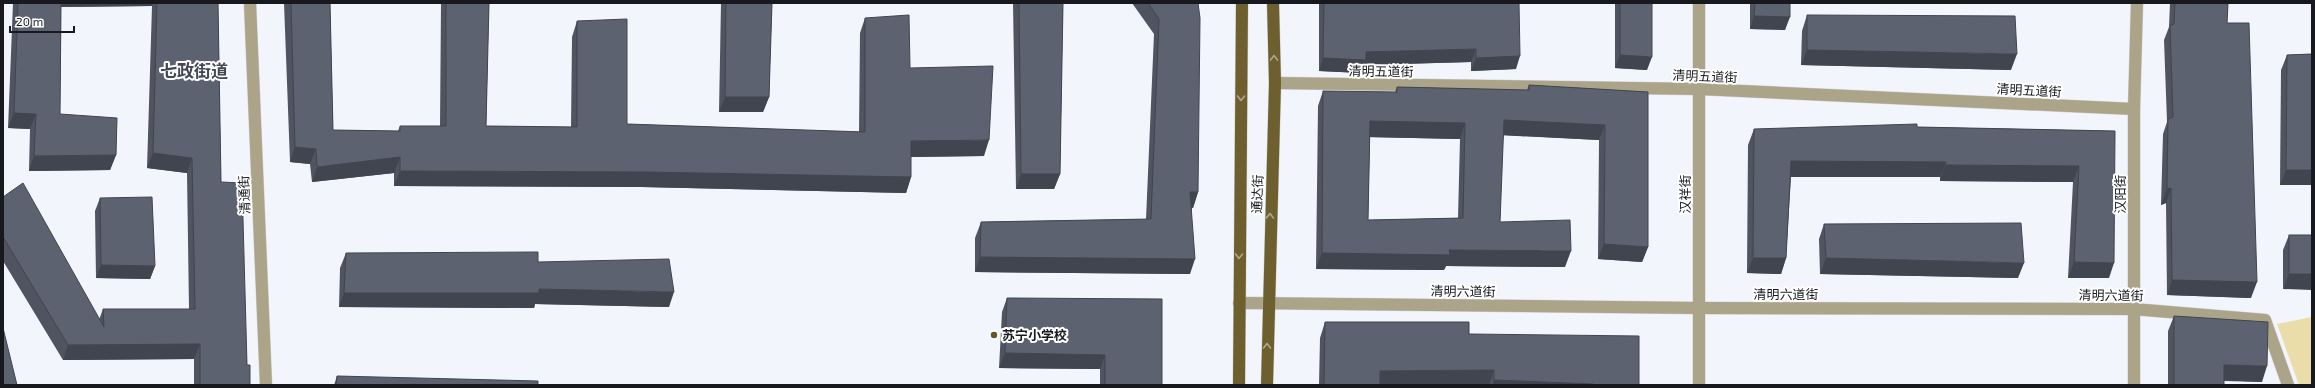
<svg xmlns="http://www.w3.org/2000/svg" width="2315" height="388" font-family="'Exo 2','Noto Sans SC',sans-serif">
	<rect width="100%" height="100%" fill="#f3f5fc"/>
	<!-- green -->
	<polygon fill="#ebdda9" points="2312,317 2312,385 2299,385 2277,324"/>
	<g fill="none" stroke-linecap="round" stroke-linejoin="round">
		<!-- minor casing -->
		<g stroke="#d0d2d9" stroke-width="13">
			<g id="minor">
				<polyline points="250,3 266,385"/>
				<polyline points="1699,3 1699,385"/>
				<polyline points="1275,83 1699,89 2134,109"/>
				<polyline points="1239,303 1699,308 2133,309 2265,320 2288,385"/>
				<polyline points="2134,385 2134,109 2137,3"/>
			</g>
		</g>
		<!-- major casing -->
		<g stroke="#d0d2d9" stroke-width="13">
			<g id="major">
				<polyline points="1239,385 1242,3"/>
				<polyline points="1267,385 1275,83 1273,3"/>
			</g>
		</g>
		<!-- minor -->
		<use href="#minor" stroke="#aba489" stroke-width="12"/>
		<!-- major -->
		<use href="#major" stroke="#6e602e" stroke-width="12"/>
	</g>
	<!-- wall -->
	<g fill="#505461" fill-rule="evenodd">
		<polygon points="3,3 218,3 221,182 250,385 194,385 194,359 63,360 3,261 3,197 99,320 103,309 189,309 187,173 147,168 152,6 61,7 60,114 116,155 110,170 29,171 30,129 8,128 13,3"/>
		<polygon points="284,3 330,3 333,130 398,131 400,126 440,126 441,3 489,3 486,126 571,127 572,37 577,21 627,124 859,132 860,33 865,18 910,68 984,156 911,157 911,177 906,193 642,187 394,186 394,173 312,182 310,164 290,162"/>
		<polygon points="721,3 772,3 769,97 763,112 719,112"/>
		<polygon points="1013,3 1063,3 1060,174 1054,189 1016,189"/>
		<polygon points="1132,3 1198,3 1198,192 1193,208 1192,207 1190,274 975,272 975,238 981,222 1146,219 1154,34"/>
		<polygon points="1319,3 1519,3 1516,69 1471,71 1471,62 1364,65 1361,73 1319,71"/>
		<polygon points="1615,3 1652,3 1647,70 1615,68"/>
		<polygon points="1750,3 1790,3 1785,30 1750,29"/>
		<polygon points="2170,3 2228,3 2227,23 2251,298 2167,295 2166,203 2161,205 2163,134 2167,122 2164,40 2169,27"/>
		<polygon points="1807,15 2011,70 1801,65 1802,31"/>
		<polygon points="2312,54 2312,185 2280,185 2281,70 2287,55"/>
		<path d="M1529,85l119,7v155l-6,15 -44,-3 1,-119 -96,-5 -3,87 65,45 -119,-1 -2,4 -128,-1 2,-163 5,-15 72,1 2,-5 130,3zM1370,137l90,2 -2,79 -90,2z"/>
		<polygon points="1917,127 2115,131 2109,278 2068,278 2073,182 1940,181 1940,177 1791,177 1786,258 1781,274 1747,273 1748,145 1754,129"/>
		<polygon points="100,198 155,266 150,279 96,278 95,211"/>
		<polygon points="1824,224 2018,278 1820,274 1819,239"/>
		<polygon points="2289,235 2312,235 2283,289 2283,250"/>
		<polygon points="346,253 538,262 669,307 535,304 534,308 339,307 340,268"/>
		<polygon points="1007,298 1162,385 1100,385 1100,369 999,368 1002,312"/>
		<polygon points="2174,316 2262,382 2224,381 2224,385 2168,385 2168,331"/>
		<polygon points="1325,322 1469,334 1639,385 1319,385 1320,338"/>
		<polygon points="337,376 538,385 334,385"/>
	</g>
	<!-- shaded-wall -->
	<g fill="#41454f">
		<polygon points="57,3 153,3 152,6 55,7"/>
		<polygon points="1754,16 1790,17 1785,30 1750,29"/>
		<polygon points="1476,49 1471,62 1364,65 1361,73 1319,71 1323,58 1366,52"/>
		<polygon points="1807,50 2017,54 2011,70 1801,65"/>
		<polygon points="1620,55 1652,57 1647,70 1615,68"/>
		<polygon points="1520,56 1516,69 1471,71 1476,58"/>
		<polygon points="725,97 769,97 763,112 719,112"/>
		<polygon points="14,113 36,114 30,129 8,128"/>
		<polygon points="1504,120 1605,125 1599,140 1498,135"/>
		<polygon points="1370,121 1465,123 1460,139 1364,137"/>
		<polygon points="989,140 984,156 905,157 911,141"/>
		<polygon points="295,147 316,149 310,164 290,162"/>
		<polygon points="153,153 192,158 187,173 147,168"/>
		<polygon points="116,155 110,170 29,171 34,156"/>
		<polygon points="400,157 394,173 312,182 317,167"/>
		<polygon points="1791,161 1946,162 1940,177 1786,177"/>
		<polygon points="1945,165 2079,166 2073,182 1940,181"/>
		<polygon points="2286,170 2312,170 2312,185 2280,185"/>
		<polygon points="400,171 647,172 911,177 906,193 642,187 394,186"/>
		<polygon points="1021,174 1060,174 1054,189 1016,189"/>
		<polygon points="2171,188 2166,203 2161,205 2167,189"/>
		<polygon points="1190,192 1198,192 1193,208 1185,207"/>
		<polygon points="1604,244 1648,247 1642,262 1598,259"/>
		<polygon points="1449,250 1571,251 1565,267 1446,266 1444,270 1316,269 1322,253"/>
		<polygon points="980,257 1195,259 1190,274 975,272"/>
		<polygon points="1753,258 1786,258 1781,274 1747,273"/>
		<polygon points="1826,258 2024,263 2018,278 1820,274"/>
		<polygon points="2074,262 2114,263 2109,278 2068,278"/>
		<polygon points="101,265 155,266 150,279 96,278"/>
		<polygon points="2289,274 2312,274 2312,290 2283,289"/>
		<polygon points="2172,280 2257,282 2251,298 2167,295"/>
		<polygon points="539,289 674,292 669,307 535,304 534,308 339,307 344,293"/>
		<polygon points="200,344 194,359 63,360 68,345"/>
		<polygon points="1005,353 1105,355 1100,369 999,368"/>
		<polygon points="2224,365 2267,366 2262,382 2218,380"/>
		<polygon points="1494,370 1489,385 1375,385 1380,371"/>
		<polygon points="1494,380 1593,384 1592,385 1493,385"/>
	</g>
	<!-- building -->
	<g fill="#5d6271" stroke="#41454f" fill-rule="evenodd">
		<polygon points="18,3 61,3 60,114 117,118 116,155 34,156 36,114 14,113"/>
		<polygon points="157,3 218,3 221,182 242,183 247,365 250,365 250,385 200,385 200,344 68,345 3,237 3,197 23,183 104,327 103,309 195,309 192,158 153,153"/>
		<polygon points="291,3 330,3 333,130 400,131 400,126 446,126 446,3 489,3 486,126 577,127 577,21 627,19 627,124 865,132 865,18 909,15 910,68 993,66 989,140 911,141 911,177 647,172 400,171 400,157 317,167 316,149 295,147"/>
		<polygon points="726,3 772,3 769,97 725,97"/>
		<polygon points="1019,3 1063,3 1060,174 1021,174"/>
		<polygon points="1148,3 1198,3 1200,18 1198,192 1190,192 1195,259 980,257 981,222 1151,219 1159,19"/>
		<polygon points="1324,3 1519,3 1520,56 1476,58 1476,49 1366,52 1366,60 1323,58"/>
		<polygon points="1620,3 1652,3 1652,57 1620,55"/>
		<polygon points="1755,3 1790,3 1790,17 1754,16"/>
		<polygon points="2175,3 2228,3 2227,23 2249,23 2257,282 2172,280 2171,188 2167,189 2168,119 2173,117 2170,25 2174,24"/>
		<polygon points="1807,15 2015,16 2017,54 1807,50"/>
		<polygon points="2312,54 2312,170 2286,170 2287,55"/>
		<path d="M1529,85l119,7v155l-44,-3 1,-119 -101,-5 -4,102 70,-2 1,31 -122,-1 1,5 -128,-2 1,-162 74,1v-5l132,3zM1370,121l95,2 -2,95 -95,2z"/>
		<polygon points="1917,124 1917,127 2115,131 2114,263 2074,262 2079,166 1945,165 1946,162 1791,161 1786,258 1753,258 1754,129"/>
		<polygon points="152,197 155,266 101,265 100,198"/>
		<polygon points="2021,223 2024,263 1826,258 1824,224"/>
		<rect x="2289" y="235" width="23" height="39"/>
		<polygon points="538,252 538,262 669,259 674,292 539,289 539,293 344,293 346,253"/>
		<polygon points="1007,298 1162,299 1162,385 1105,385 1105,355 1005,353"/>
		<polygon points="2174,316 2268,322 2267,366 2224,365 2224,385 2174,385"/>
		<polygon points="1325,322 1469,322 1469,334 1639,336 1639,385 1593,385 1593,384 1494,380 1494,370 1380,371 1380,385 1324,385"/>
		<polygon points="3,328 17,385 3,385"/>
		<polygon points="337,376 538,381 538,385 336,385"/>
	</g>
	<!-- one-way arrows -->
	<defs><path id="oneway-chevron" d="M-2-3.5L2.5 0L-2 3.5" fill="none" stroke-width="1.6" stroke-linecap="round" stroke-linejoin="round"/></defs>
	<g stroke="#afa88c">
		<use href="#oneway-chevron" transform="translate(1274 58) rotate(-91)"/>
		<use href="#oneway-chevron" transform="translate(1241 98) rotate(91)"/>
		<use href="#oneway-chevron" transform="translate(1270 216) rotate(-88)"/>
		<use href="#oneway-chevron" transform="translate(1239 256) rotate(91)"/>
		<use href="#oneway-chevron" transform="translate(1267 346) rotate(-90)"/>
	</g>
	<!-- markers -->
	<circle fill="#655724" stroke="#fff" stroke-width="1.5" cx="994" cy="335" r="4"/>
	<g text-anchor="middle" stroke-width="4" stroke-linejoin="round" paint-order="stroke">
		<!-- street labels -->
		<g font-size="13" fill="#17191f" stroke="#fff">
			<text transform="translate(1381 71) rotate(1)" y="5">清明五道街</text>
			<text transform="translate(1705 76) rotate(2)" y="5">清明五道街</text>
			<text transform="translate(2029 90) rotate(3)" y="5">清明五道街</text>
			<text transform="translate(1257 194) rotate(-88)" y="5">通达街</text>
			<text transform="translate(1685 194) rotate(-90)" y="5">汉祥街</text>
			<text transform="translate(2120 194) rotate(-90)" y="5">汉阳街</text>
			<text transform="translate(244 195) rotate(-92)" y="5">清通街</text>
			<text transform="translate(1463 291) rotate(1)" y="5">清明六道街</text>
			<text x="1786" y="299">清明六道街</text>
			<text transform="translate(2111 295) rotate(1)" y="5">清明六道街</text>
		</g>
		<!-- poi labels -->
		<g font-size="13" font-weight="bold" fill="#17191f" stroke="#fff" text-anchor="start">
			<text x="1002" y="340">苏宁小学校</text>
		</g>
		<!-- district labels -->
		<g font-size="17" font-weight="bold" fill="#424655" stroke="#fff">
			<text x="194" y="77">七政街道</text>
		</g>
	</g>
	<!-- border -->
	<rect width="2315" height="388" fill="none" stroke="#17191f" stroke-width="8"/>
	<!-- scale -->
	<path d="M10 26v6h64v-6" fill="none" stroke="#17191f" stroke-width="2"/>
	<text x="16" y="26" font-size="12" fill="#17191f" stroke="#ffffff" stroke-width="3" paint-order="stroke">20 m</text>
</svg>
